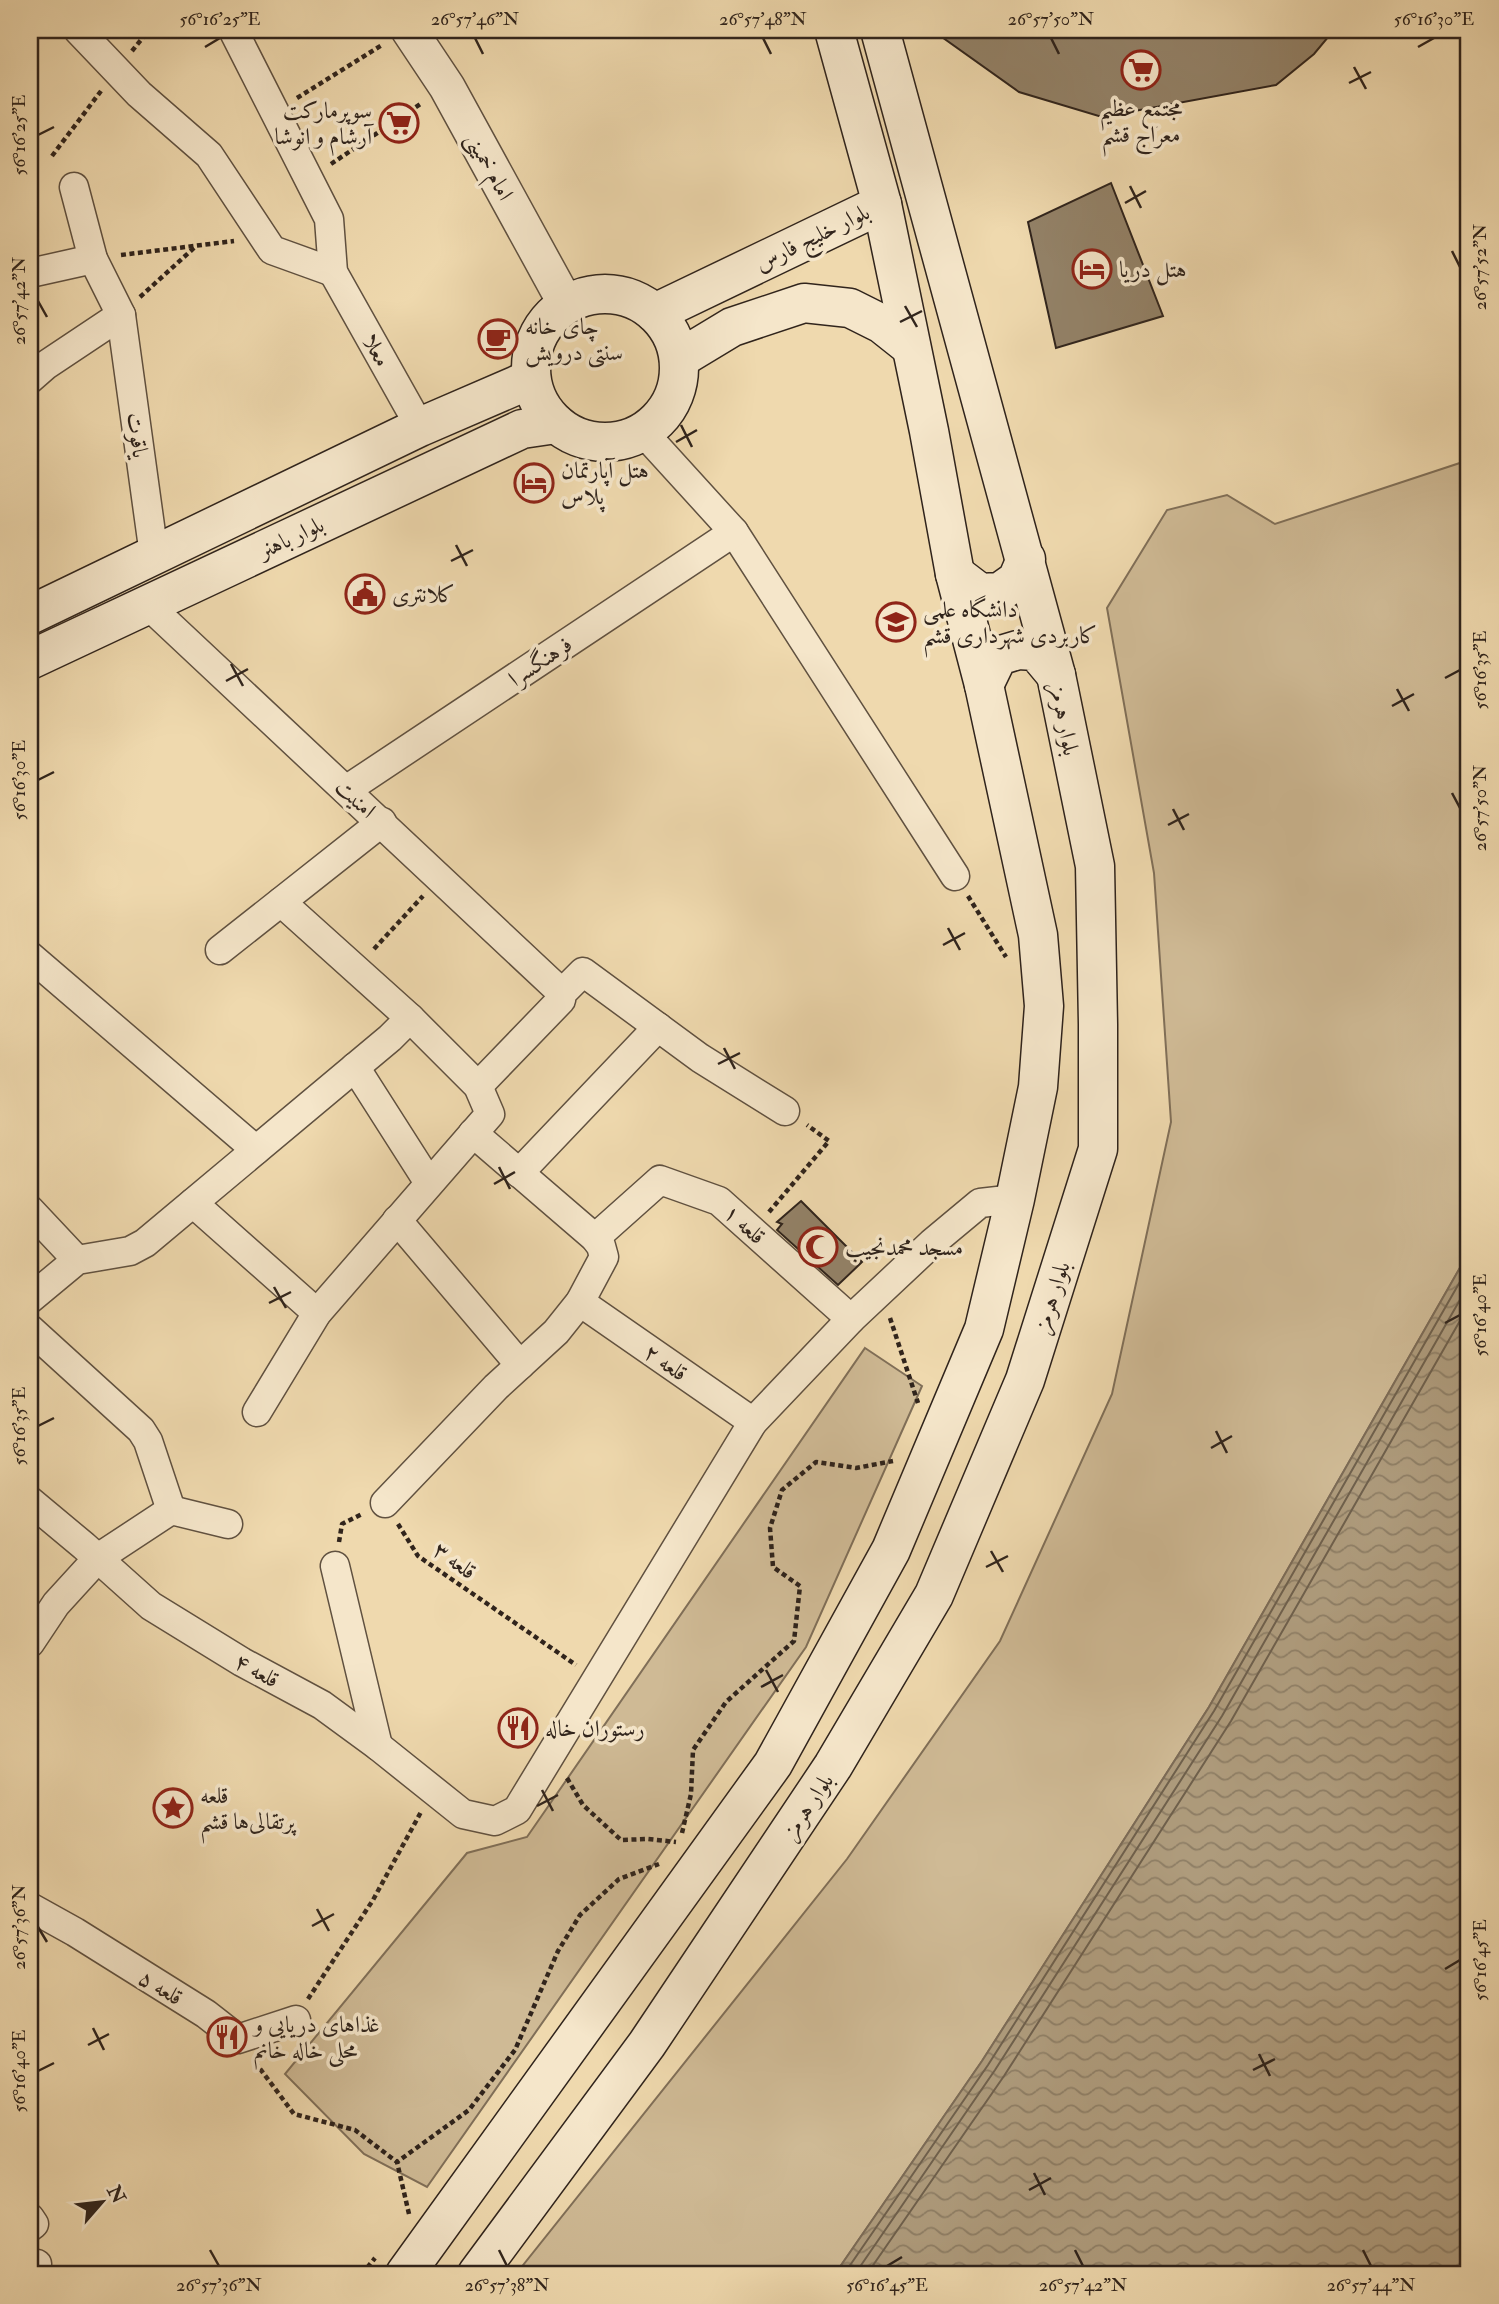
<svg xmlns="http://www.w3.org/2000/svg" width="1499" height="2304" font-family="'IM FELL Double Pica',Amiri,serif">
	<defs>
		<pattern id="water-waves" width="16" height="10" patternUnits="userSpaceOnUse" patternTransform="scale(1.75)"><rect width="16" height="10" fill="#ae9b7c"/><path d="M0 5q4-4 8 0t8 0" fill="none" stroke="#8e7e65"/></pattern>
	</defs>
	<rect width="100%" height="100%" fill="#efd9ae"/>
	<filter id="stains"><feTurbulence type="fractalNoise" baseFrequency=".00286" numOctaves="4"/><feColorMatrix values="0 0 0 0 .2 0 0 0 0 .09 0 0 0 0 .02 0 0 0 .5 -.17"/></filter>
	<radialGradient id="worn" r=".72"><stop offset=".6" stop-color="#630" stop-opacity="0"/><stop offset="1" stop-color="#630" stop-opacity=".3"/></radialGradient>
	<!-- park -->
	<g fill="#cfba95" stroke="#806f58" stroke-width="2">
		<polygon points="1469,460 1469,1252 1209,1707 982,2061 835,2274 516,2274 847,1859 1000,1641 1112,1394 1171,1122 1154,873 1107,608 1167,510 1227,495 1275,524"/>
		<polygon points="865,1348 922,1386 806,1647 427,2187 364,2154 285,2074 467,1853 527,1837"/>
	</g>
	<!-- water -->
	<polygon fill="url(#water-waves)" stroke="#7c6b56" stroke-width="2" points="1469,1252 1469,2274 835,2274 982,2061 1209,1707"/>
	<g fill="none" stroke-linecap="round" stroke-linejoin="round">
		<!-- shore -->
		<g stroke="#6f604c" stroke-width="2">
			<polyline points="844,2274 988,2065 1214,1711 1469,1266"/>
			<polyline points="855,2274 995,2070 1222,1716 1469,1284"/>
			<polyline points="867,2274 1004,2076 1231,1721 1469,1305"/>
		</g>
	</g>
	<!-- building -->
	<g fill="#938268" stroke="#30241c" stroke-width="2">
		<polygon points="932,30 1334,30 1314,54 1276,85 1102,117 1019,92"/>
		<polygon points="1111,183 1163,316 1056,348 1028,222"/>
		<polygon points="801,1201 862,1262 838,1285 777,1230 782,1224 777,1222"/>
	</g>
	<g fill="none" stroke-linecap="round" stroke-linejoin="round">
		<!-- minor casing -->
		<g stroke="#605140" stroke-width="31">
			<g id="minor">
				<polyline points="78,30 139,94 209,155 272,250 333,272"/>
				<polyline points="233,30 329,219 333,272 420,427"/>
				<polyline points="74,187 93,259 121,315 154,555"/>
				<polyline points="30,273 93,259"/>
				<polyline points="30,379 46,365 121,315"/>
				<polyline points="643,432 734,532 955,876"/>
				<polyline points="148,605 562,993"/>
				<polyline points="346,790 734,532"/>
				<polyline points="281,902 410,1018"/>
				<polyline points="220,950 382,822"/>
				<polyline points="30,956 256,1150"/>
				<polyline points="355,1067 429,1183"/>
				<polyline points="478,1086 561,1000 562,993 583,972 700,1058 785,1111"/>
				<polyline points="519,1173 658,1027"/>
				<polyline points="193,1203 317,1313"/>
				<polyline points="30,1210 77,1260"/>
				<polyline points="397,1220 520,1365"/>
				<polyline points="595,1238 660,1180 719,1201 851,1319"/>
				<polyline points="30,1299 77,1260 130,1251 145,1243 390,1038 410,1018 478,1086 490,1114 317,1313 257,1412"/>
				<polyline points="580,1302 753,1422"/>
				<polyline points="30,1329 141,1430 148,1441 171,1510"/>
				<polyline points="30,1501 84,1546 151,1606 242,1662 322,1705 378,1746 463,1814 495,1821 517,1810 753,1422 851,1319 932,1243 980,1203 1015,1199"/>
				<polyline points="385,1503 496,1387 556,1332 580,1302 604,1257 601,1246 595,1238 473,1133"/>
				<polyline points="335,1566 378,1746"/>
				<polyline points="30,1643 56,1604 98,1558 171,1510 228,1524"/>
				<polyline points="30,1907 75,1932 206,2014 238,2039 296,2020"/>
				<polyline points="30,2218 34,2224 30,2227"/>
				<polyline points="30,2272 37,2264"/>
			</g>
		</g>
		<!-- tertiary casing -->
		<g stroke="#605140" stroke-width="38">
			<polyline id="tertiary" points="409,30 447,87 566,304"/>
		</g>
		<!-- secondary casing -->
		<g stroke="#30241c" stroke-width="41">
			<g id="secondary">
				<circle cx="605" cy="368" r="74"/>
				<polyline points="655,313 882,204 834,30"/>
				<polyline points="679,359 732,327 804,303 850,308 882,324 911,347"/>
				<polyline points="955,574 980,593 1000,592 1017,580 1026,559"/>
				<polyline points="30,615 420,427 531,379"/>
				<polyline points="30,660 522,429 556,424"/>
				<polyline points="984,685 998,656 1018,650 1036,651 1056,675"/>
				<polyline points="405,2274 773,1764 891,1550 984,1329 1015,1199 1038,1087 1044,1006 1038,935 984,685 955,574 929,431 882,204"/>
				<polyline points="477,2274 647,2044 833,1766 934,1595 1025,1380 1098,1149 1098,1024 1095,866 1056,675 880,30"/>
			</g>
		</g>
		<!-- path -->
		<g stroke="#30241c" stroke-width="4.5" stroke-dasharray="5 3.5" stroke-linecap="butt">
			<polyline points="132,51 149,30"/>
			<polyline points="297,98 382,45"/>
			<polyline points="52,156 101,91"/>
			<polyline points="331,164 422,103"/>
			<polyline points="121,255 234,241"/>
			<polyline points="140,297 195,247"/>
			<polyline points="968,896 1006,957"/>
			<polyline points="374,949 423,896"/>
			<polyline points="769,1212 829,1141 807,1125"/>
			<polyline points="890,1318 918,1403"/>
			<polyline points="398,1524 418,1556 576,1665"/>
			<polyline points="339,1542 342,1524 362,1514"/>
			<polyline points="567,1778 583,1805 621,1840 648,1839 676,1842"/>
			<polyline points="682,1833 691,1794 693,1750 726,1702 794,1641 800,1586 773,1567 770,1528 782,1490 816,1462 856,1468 893,1461"/>
			<polyline points="308,1999 373,1900 421,1812"/>
			<polyline points="255,2062 294,2114 355,2130 397,2162"/>
			<polyline points="409,2214 397,2162 469,2110 515,2050 558,1951 580,1915 619,1879 659,1864"/>
			<polyline points="362,2274 375,2258"/>
		</g>
		<!-- minor -->
		<use href="#minor" stroke="#f5e6ca" stroke-width="28"/>
		<!-- tertiary -->
		<use href="#tertiary" stroke="#f5e6ca" stroke-width="35"/>
		<!-- secondary -->
		<use href="#secondary" stroke="#f5e6ca" stroke-width="38"/>
	</g>
	<!-- ticks -->
	<path fill="none" stroke="#30241c" stroke-width="2.5" d="M475,38l8,16M763,38l8,16M1051,38l8,16M205,47l15,-9M1418,47l16,-9M1354,67l12,22M1349,83l22,-11M38,135l16,-8M1130,186l11,22M1125,203l21,-12M1452,251l8,16M38,301l9,16M905,306l12,21M900,322l22,-11M681,425l11,22M676,442l21,-12M456,545l11,21M451,561l22,-11M231,664l12,22M1445,678l15,-8M226,681l22,-12M1397,689l12,22M1392,706l22,-12M38,780l16,-8M1452,793l8,15M1173,809l11,21M1168,825l21,-11M948,928l12,22M943,945l22,-12M724,1048l11,21M718,1064l22,-11M499,1167l11,22M494,1184l21,-12M274,1287l12,21M269,1303l22,-11M1445,1323l15,-8M38,1426l16,-8M1216,1431l11,22M1211,1448l21,-12M991,1551l12,21M986,1567l22,-11M766,1670l12,22M761,1687l22,-12M542,1790l11,21M537,1806l21,-11M317,1909l12,22M312,1926l22,-12M38,1927l9,15M1445,1969l15,-9M93,2028l11,22M88,2045l21,-11M1259,2054l11,22M1253,2070l22,-11M38,2071l16,-8M1034,2173l11,22M1029,2190l22,-12M210,2250l9,16M499,2250l8,16M1075,2250l8,16M1363,2250l8,16M887,2266l15,-9"/>
	<!-- icons -->
	<defs>
		<g id="supermarket-ring" transform="scale(2.0125)"><circle r="9.5" fill="#f5e6ca" stroke="#8f2418" stroke-width="1.5"/><path d="M-6-5.5h2.5l.6 2H6L4.5 2H-2.5L-4.4-4H-6ZM-1.5 3.2a1.3 1.3 0 1 0 .1 0ZM3 3.2a1.3 1.3 0 1 0 .1 0Z" fill="#8f2418"/></g>
		<g id="hotel-ring" transform="scale(2.0125)"><circle r="9.5" fill="#f5e6ca" stroke="#8f2418" stroke-width="1.5"/><path d="M-6-4.5h1.5V1H6V5H4.5V3h-9V5H-6ZM-4 0a1.8 1.8 0 1 1 3.6 0ZM.5 0V-2.5h3Q6-2.5 6 0Z" fill="#8f2418"/></g>
		<g id="cafe-ring" transform="scale(2.0125)"><circle r="9.5" fill="#f5e6ca" stroke="#8f2418" stroke-width="1.5"/><path d="M-5.5-4.5H6V0H3Q3 3.5 0 3.5H-2.5Q-5.5 3.5-5.5 0ZM3-3.2v2h1.7v-2ZM-6 4.5H4V6H-6Z" fill="#8f2418"/></g>
		<g id="civic-ring" transform="scale(2.0125)"><circle r="9.5" fill="#f5e6ca" stroke="#8f2418" stroke-width="1.5"/><path d="M-.6-6.5H3V-4.5H.6V-3L4-1V1h2V6H-6V1h2V-1L-.6-3ZM-1.2 2.5V6h2.4V2.5Z" fill="#8f2418"/></g>
		<g id="university-ring" transform="scale(2.0125)"><circle r="9.5" fill="#f5e6ca" stroke="#8f2418" stroke-width="1.5"/><path d="M0-5L7-2L0 1L-7-2ZM-4 1L0 2.5L4 1V4Q0 6-4 4Z" fill="#8f2418"/></g>
		<g id="mosque-ring" transform="scale(2.0125)"><circle r="9.5" fill="#f5e6ca" stroke="#8f2418" stroke-width="1.5"/><path d="M3.5-4.9A6 6 0 1 0 3.5 4.9A5 5 0 1 1 3.5-4.9Z" fill="#8f2418"/></g>
		<g id="restaurant-ring" transform="scale(2.0125)"><circle r="9.5" fill="#f5e6ca" stroke="#8f2418" stroke-width="1.5"/><path d="M-5-6h1v4h1v-4h1v4h1v-4h1v5L-1.5 .5V6h-2V.5L-5-1ZM5-6V6H3V1.5H1.5Q1.5-4 5-6Z" fill="#8f2418"/></g>
		<g id="sight-ring" transform="scale(2.0125)"><circle r="9.5" fill="#f5e6ca" stroke="#8f2418" stroke-width="1.5"/><path d="M0-6L1.8-2.2L6-1.7L2.9 1.2L3.7 5.4L0 3.3L-3.7 5.4L-2.9 1.2L-6-1.7L-1.8-2.2Z" fill="#8f2418"/></g>
	</defs>
	<g fill-rule="evenodd">
		<use href="#supermarket-ring" x="1141" y="70"/>
		<use href="#supermarket-ring" x="399" y="123"/>
		<use href="#hotel-ring" x="1092" y="269"/>
		<use href="#cafe-ring" x="498" y="339"/>
		<use href="#hotel-ring" x="534" y="483"/>
		<use href="#civic-ring" x="365" y="594"/>
		<use href="#university-ring" x="896" y="622"/>
		<use href="#mosque-ring" x="818" y="1247"/>
		<use href="#restaurant-ring" x="518" y="1728"/>
		<use href="#sight-ring" x="173" y="1808"/>
		<use href="#restaurant-ring" x="227" y="2037"/>
	</g>
	<g text-anchor="middle" stroke-width="7" stroke-linejoin="round" paint-order="stroke">
		<!-- poi labels -->
		<g font-size="23" fill="#30241c" stroke="#f5e6ca" text-anchor="start">
			<text x="1141" y="116" text-anchor="middle">مجتمع عظیم<tspan x="1141" dy="26">معراج قشم</tspan></text>
			<text x="372" y="118" text-anchor="end">سوپرمارکت<tspan x="372" dy="26">آرشام و انوشا</tspan></text>
			<text x="1119" y="277">هتل دریا</text>
			<text x="525" y="334">چای خانه<tspan x="525" dy="26">سنتی درویش</tspan></text>
			<text x="561" y="478">هتل آپارتمان<tspan x="561" dy="26">پلاس</tspan></text>
			<text x="392" y="602">کلانتری</text>
			<text x="923" y="617">دانشگاه علمی<tspan x="923" dy="26">کاربردی شهرداری قشم</tspan></text>
			<text x="845" y="1255">مسجد محمدنجیب</text>
			<text x="545" y="1736">رستوران خاله</text>
			<text x="200" y="1803">قلعه<tspan x="200" dy="26">پرتقالی‌ها قشم</tspan></text>
			<text x="254" y="2032">غذاهای دریایی و<tspan x="254" dy="26">محلی خاله‌ خانم</tspan></text>
		</g>
		<!-- street labels -->
		<g font-size="23" fill="#30241c" stroke="#f5e6ca">
			<text transform="translate(490 166) rotate(61)" y="8">امام خمینی</text>
			<text transform="translate(812 237) rotate(-26)" y="8">بلوار خلیج فارس</text>
			<text transform="translate(377 350) rotate(61)" y="8">معلا</text>
			<text transform="translate(138 435) rotate(82)" y="8">یاقوت</text>
			<text transform="translate(291 537) rotate(-25)" y="8">بلوار باهنر</text>
			<text transform="translate(540 661) rotate(-34)" y="8">فرهنگسرا</text>
			<text transform="translate(1065 719) rotate(79)" y="8">بلوار هرمز</text>
			<text transform="translate(356 798) rotate(43)" y="8">امنیت</text>
			<text transform="translate(745 1224) rotate(42)" y="8">قلعه ۱</text>
			<text transform="translate(1051 1297) rotate(-72)" y="8">بلوار هرمز</text>
			<text transform="translate(666 1362) rotate(35)" y="8">قلعه ۲</text>
			<text transform="translate(455 1560) rotate(36)" y="8">قلعه ۳</text>
			<text transform="translate(257 1670) rotate(29)" y="8">قلعه ۴</text>
			<text transform="translate(807 1806) rotate(-56)" y="8">بلوار هرمز</text>
			<text transform="translate(161 1987) rotate(31)" y="8">قلعه ۵</text>
		</g>
	</g>
	<!-- margin -->
	<rect width="1499" height="2304" fill="none" stroke="#efd9ae" stroke-width="77"/>
	<!-- north arrow -->
	<g transform="translate(102 2202) rotate(62)" stroke="#f5e6ca" stroke-width="5" paint-order="stroke">
	<path d="M0-5L12 26L0 18L-12 26Z" fill="#30241c"/>
	<text y="-10" font-size="19" font-weight="bold" text-anchor="middle" fill="#30241c">N</text>
	</g>
	<rect x="38" y="38" width="1422" height="2228" fill="none" stroke="#30241c" stroke-width="2.5"/>
	<g font-size="18" text-anchor="middle" fill="#30241c">
		<text x="220" y="25">56°16'25"E</text>
		<text x="475" y="25">26°57'46"N</text>
		<text x="763" y="25">26°57'48"N</text>
		<text x="1051" y="25">26°57'50"N</text>
		<text x="1434" y="25">56°16'30"E</text>
		<text transform="translate(19 135) rotate(-90)" y="6">56°16'25"E</text>
		<text transform="translate(1480 267) rotate(-90)" y="6">26°57'52"N</text>
		<text transform="translate(19 301) rotate(-90)" y="6">26°57'42"N</text>
		<text transform="translate(1480 670) rotate(-90)" y="6">56°16'35"E</text>
		<text transform="translate(19 780) rotate(-90)" y="6">56°16'30"E</text>
		<text transform="translate(1480 808) rotate(-90)" y="6">26°57'50"N</text>
		<text transform="translate(1480 1315) rotate(-90)" y="6">56°16'40"E</text>
		<text transform="translate(19 1426) rotate(-90)" y="6">56°16'35"E</text>
		<text transform="translate(19 1927) rotate(-90)" y="6">26°57'36"N</text>
		<text transform="translate(1480 1960) rotate(-90)" y="6">56°16'45"E</text>
		<text transform="translate(19 2071) rotate(-90)" y="6">56°16'40"E</text>
		<text x="219" y="2291">26°57'36"N</text>
		<text x="507" y="2291">26°57'38"N</text>
		<text x="887" y="2291">56°16'45"E</text>
		<text x="1083" y="2291">26°57'42"N</text>
		<text x="1371" y="2291">26°57'44"N</text>
	</g>
	<rect width="100%" height="100%" filter="url(#stains)"/>
	<rect width="100%" height="100%" fill="url(#worn)"/>
</svg>
